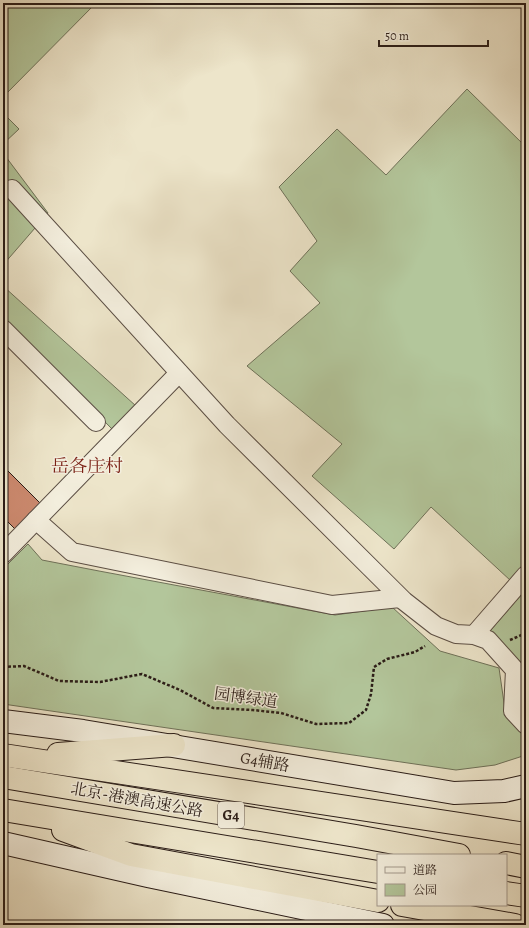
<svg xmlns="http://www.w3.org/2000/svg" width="529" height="928" font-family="Alegreya,'Noto Serif SC',serif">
	<rect width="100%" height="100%" fill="#ede5ca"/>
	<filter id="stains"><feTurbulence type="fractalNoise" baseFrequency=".005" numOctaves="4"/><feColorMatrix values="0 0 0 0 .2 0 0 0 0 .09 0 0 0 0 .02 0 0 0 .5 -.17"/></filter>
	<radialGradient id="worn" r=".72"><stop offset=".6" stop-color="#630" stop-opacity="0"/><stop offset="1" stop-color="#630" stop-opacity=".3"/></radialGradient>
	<!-- green -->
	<g fill="#b3c69b" stroke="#6e7159">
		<polygon points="3,3 96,3 3,97"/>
		<polygon points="467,89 526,147 526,564 511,581 431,507 394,549 312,476 342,444 247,366 320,303 290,271 317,241 279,187 337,129 386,175"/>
		<polygon points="3,113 19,129 3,144"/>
		<polygon points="3,153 48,213 3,265"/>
		<polygon points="3,286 136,406 114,431 3,319"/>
		<polygon points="28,544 42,560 99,571 335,615 392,607 440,651 499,668 506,717 526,736 526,755 495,765 456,770 3,704 3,569"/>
		<polygon points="526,589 526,711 523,665 490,631"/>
	</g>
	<!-- building -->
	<polygon fill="#cb896e" stroke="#2a1c17" points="3,466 40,503 15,529 3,517"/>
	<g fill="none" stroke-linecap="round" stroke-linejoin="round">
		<!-- street casing -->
		<g stroke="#5b4e44" stroke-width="20">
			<g id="street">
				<polyline points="12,189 227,425 404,601 436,626 456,634 474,635 488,640 515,670 513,711 526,725"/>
				<polyline points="3,329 96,422"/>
				<polyline points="36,520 72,552 332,605 400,598"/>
				<polyline points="3,554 179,373"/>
				<polyline points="474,635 526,575"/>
			</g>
		</g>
		<!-- secondary casing -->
		<g stroke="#2a1c17" stroke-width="24">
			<g id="secondary">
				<polyline points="3,721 83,731 454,793 504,791 526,786"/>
				<polyline points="3,843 148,876 383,925"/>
			</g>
		</g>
		<!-- highway casing -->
		<g stroke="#2a1c17" stroke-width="24">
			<g id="highway">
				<polyline points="58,754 174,745"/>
				<polyline points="3,755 526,834"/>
				<polyline points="3,777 356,836 459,855"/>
				<polyline points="3,810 378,872"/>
				<polyline points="63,830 131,855 378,901"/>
				<polyline points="506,863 526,867"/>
				<polyline points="506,893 526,896"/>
				<polyline points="402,905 515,925"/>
			</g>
		</g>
		<!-- path -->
		<g stroke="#2a1c17" stroke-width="2.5" stroke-dasharray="3 2" stroke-linecap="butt">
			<polyline points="510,640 526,633"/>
			<polyline points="3,667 24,666 59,681 100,682 142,674 180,690 213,708 253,710 281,713 316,724 349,723 366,710 371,694 374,667 387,659 415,652 425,646"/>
		</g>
		<!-- street -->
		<use href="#street" stroke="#f3eedd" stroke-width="18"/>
		<!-- secondary -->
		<use href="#secondary" stroke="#f3eedd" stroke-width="22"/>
		<!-- highway -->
		<use href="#highway" stroke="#ede5ca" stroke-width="22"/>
	</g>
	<g text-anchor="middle" stroke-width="3" stroke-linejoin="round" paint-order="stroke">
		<!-- shield labels -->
		<rect fill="#f3eedd" stroke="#665b52" stroke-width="1" x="218" y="802" width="26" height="26" rx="3"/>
		<g font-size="15" font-weight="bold" fill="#2a1c17">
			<text x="231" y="820">G4</text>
		</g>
		<!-- street labels -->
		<g font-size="16" fill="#2a1c17" stroke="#f3eedd">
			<text transform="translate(246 697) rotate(8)" y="6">园博绿道</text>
			<text transform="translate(265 761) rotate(10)" y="6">G4辅路</text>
			<text transform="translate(137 799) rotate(10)" y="6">北京-港澳高速公路</text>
		</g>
		<!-- quarter labels -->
		<g font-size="18" fill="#7a1f14" stroke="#f3eedd">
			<text x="87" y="472">岳各庄村</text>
		</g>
	</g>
	<!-- margin -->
	<rect width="529" height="928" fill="none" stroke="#ede5ca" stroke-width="16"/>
	<rect x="4" y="4" width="521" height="920" fill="none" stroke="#2a1c17" stroke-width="2"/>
	<rect x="8" y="8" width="513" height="912" fill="none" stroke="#2a1c17"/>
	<!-- legend -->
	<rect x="377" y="854" width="130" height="52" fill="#f3eedd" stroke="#a39a8e"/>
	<rect x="385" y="867" width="20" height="6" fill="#f3eedd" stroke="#a39a8e"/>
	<text x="413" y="874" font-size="12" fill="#2a1c17">道路</text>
	<rect x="385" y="884" width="20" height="12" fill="#b3c69b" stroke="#a39a8e"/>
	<text x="413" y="894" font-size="12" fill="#2a1c17">公园</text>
	<!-- scale -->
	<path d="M379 40v6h109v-6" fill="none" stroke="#2a1c17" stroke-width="2"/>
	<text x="385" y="40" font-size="12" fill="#2a1c17" stroke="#f3eedd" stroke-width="3" paint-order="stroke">50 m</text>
	<rect width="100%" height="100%" filter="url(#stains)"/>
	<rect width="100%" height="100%" fill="url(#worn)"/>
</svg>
